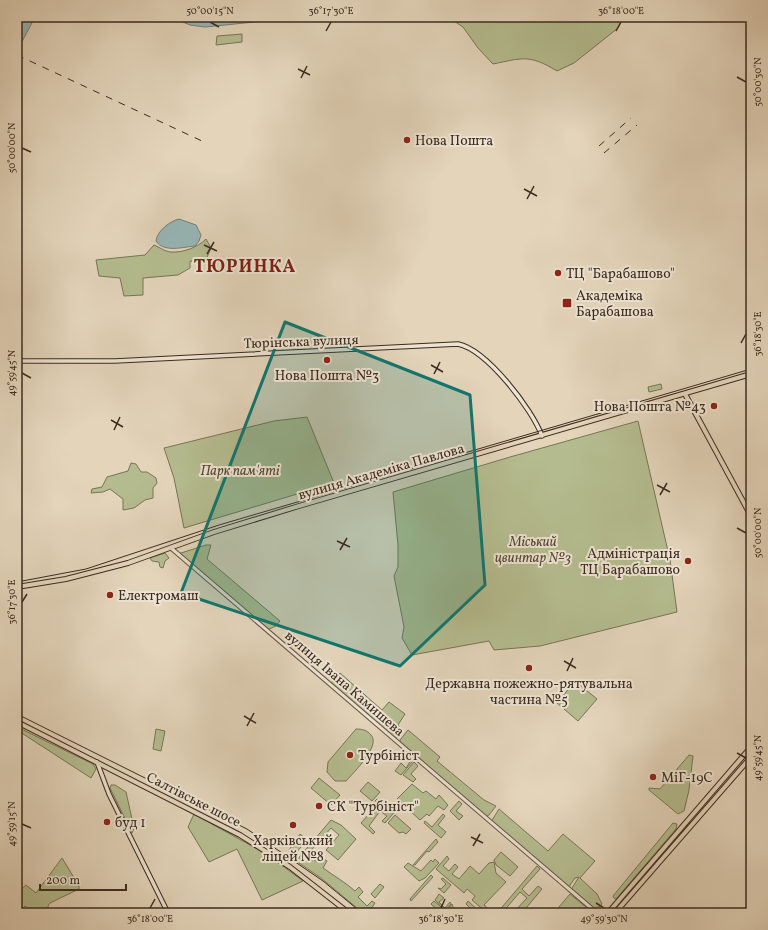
<svg xmlns="http://www.w3.org/2000/svg" width="768" height="930" font-family="Vollkorn,serif">
	<rect width="100%" height="100%" fill="#e3d4ba"/>
	<filter id="stains"><feTurbulence type="fractalNoise" baseFrequency=".005" numOctaves="4"/><feColorMatrix values="0 0 0 0 .2 0 0 0 0 .09 0 0 0 0 .02 0 0 0 .5 -.17"/></filter>
	<radialGradient id="worn" r=".72"><stop offset=".6" stop-color="#630" stop-opacity="0"/><stop offset="1" stop-color="#630" stop-opacity=".3"/></radialGradient>
	<!-- green -->
	<g fill="#b4bc8f" stroke="#787457">
		<path d="M456,17h167l-5,11 -44,35 -17,8c-28,-17 -34,-13 -64,-7l-15,-16 -15,-21 -9,-6z"/>
		<polygon points="242,34 242,42 216,45 217,36"/>
		<path d="M206,239l5,9 -6,14 -15,-1v7l-12,7 -35,3v17l-19,1 -4,-18 -21,-2 -3,-16 49,-5 9,-10c5,2 12,7 17,7 12,1 27,-5 35,-13z"/>
		<polygon points="661,384 662,389 649,392 648,387"/>
		<polygon points="307,417 334,483 184,528 174,478 164,448 274,421"/>
		<polygon points="638,421 670,560 677,612 540,646 494,650 489,641 412,655 402,638 404,627 394,576 398,567 398,545 393,492 510,457"/>
		<polygon points="131,463 136,464 141,472 147,472 156,478 157,483 153,488 153,498 145,500 134,508 123,510 123,499 110,489 103,492 91,493 92,489 102,487 107,477 128,471"/>
		<polygon points="206,545 211,545 207,559 280,621 276,626 267,630 178,554"/>
		<polygon points="165,553 169,558 165,561 163,568 160,567 159,562 152,561 150,558"/>
		<polygon points="340,673 382,710 389,702 405,714 398,725 403,731 394,740 330,684"/>
		<polygon points="575,681 597,699 578,721 557,703"/>
		<polygon points="17,727 93,764 96,769 91,778 17,730"/>
		<polygon points="156,729 165,731 161,751 153,749"/>
		<path d="M356,729c6,0 11,1 15,6 10,11 -17,37 -25,46h-11l-8,-9 1,-10z"/>
		<polygon points="408,730 440,757 437,761 484,800 496,806 489,815 485,817 400,742 400,740"/>
		<polygon points="689,755 693,756 689,790 684,811 678,814 649,790 649,788 660,789"/>
		<polygon points="411,760 413,761 401,775 395,771 401,763 406,768"/>
		<polygon points="414,762 418,766 411,774 416,779 413,782 403,775"/>
		<polygon points="319,778 340,795 331,805 311,788"/>
		<polygon points="368,782 380,792 372,801 360,791"/>
		<polygon points="412,784 423,793 426,791 436,799 439,795 448,805 444,810 438,806 429,816 427,814 420,820 397,799"/>
		<polygon points="111,785 115,785 126,792 134,828 132,833 110,788"/>
		<polygon points="377,799 390,811 396,805 399,807 385,823 382,821 387,816 380,811 369,826 375,832 373,834 361,823 378,804 375,801"/>
		<polygon points="459,801 462,804 456,811 463,816 459,820 450,811"/>
		<polygon points="499,809 548,851 563,834 595,861 580,878 597,894 602,904 599,907 592,908 573,892 572,888 579,877 575,878 568,888 491,822"/>
		<polygon points="194,814 268,855 303,881 262,900 237,849 209,862 188,827"/>
		<polygon points="443,814 445,816 438,825 446,832 441,838 424,823 425,821 432,827"/>
		<polygon points="395,815 411,829 406,834 403,832 399,833 388,823"/>
		<path d="M331,820l10,5 15,14 -18,21 -12,-10 13,-15 -8,-7 -24,27 10,7 4,-5 6,4 -4,7c11,8 22,14 32,23l4,-4 4,5 -5,5 9,9 5,-5 3,2 -4,6 5,4h-13l-42,-35 -25,-17z"/>
		<polygon points="673,823 677,824 676,829 616,899 614,898 613,896"/>
		<polygon points="690,823 614,913 612,912"/>
		<polygon points="300,834 307,840 295,854 289,850"/>
		<polygon points="436,839 438,842 429,852 427,851 415,865 413,865"/>
		<polygon points="501,852 518,867 510,876 496,865 494,860"/>
		<polygon points="447,856 449,859 443,866 449,871 455,864 458,867 452,874 459,879 470,866 479,874 489,863 494,862 496,873 506,882 484,905 491,911 489,913 487,913 472,900 475,896 467,889 464,893 436,869"/>
		<polygon points="62,858 79,886 79,889 50,903 48,906 49,913 35,913 25,906 23,908 23,913 17,913 17,893 26,885 36,893"/>
		<polygon points="435,859 439,863 425,878 419,881 404,867 408,863 421,871 431,860 433,862"/>
		<polygon points="537,866 540,869 522,889 529,896 538,886 542,889 522,913 513,913 527,898 520,892 502,913 497,913"/>
		<polygon points="431,875 433,877 411,901 410,899"/>
		<polygon points="443,878 451,885 444,893 438,888 441,889 446,884 441,879"/>
		<polygon points="380,884 384,887 375,898 371,894"/>
		<polygon points="439,894 444,898 439,902 445,908 450,902 451,904 446,910 435,900"/>
		<polygon points="570,894 592,912 591,913 554,913"/>
		<polygon points="434,901 446,911 452,904 455,912 441,913 431,904"/>
		<polygon points="468,901 481,913 475,913 466,904"/>
	</g>
	<!-- water -->
	<g fill="#97b7b8" stroke="#737f7b">
		<polygon points="23,17 35,17 17,51 17,31"/>
		<polygon points="171,17 304,17 205,27 190,25"/>
		<path d="M179,219l17,6 5,10 -2,6 -4,5c-12,1 -31,7 -39,-5 1,-10 14,-20 23,-22z"/>
	</g>
	<g fill="none" stroke-linecap="round" stroke-linejoin="round">
		<!-- river -->
		<polyline stroke="#97b7b8" stroke-width="5" points="294,18 305,17"/>
		<!-- tertiary casing -->
		<g stroke="#665546" stroke-width="5">
			<polyline id="tertiary" points="171,548 597,913"/>
		</g>
		<!-- secondary casing -->
		<g stroke="#3c2b1f" stroke-width="5.5">
			<g id="secondary">
				<path d="M17,361h98l343,-17c29,6 74,65 84,92"/>
				<polyline points="97,762 109,794 168,913"/>
			</g>
		</g>
		<!-- primary casing -->
		<g stroke="#3c2b1f" stroke-width="6">
			<g id="primary">
				<polyline points="685,394 751,516"/>
				<polyline points="17,587 66,579 128,563 214,532 299,506 751,374"/>
				<polyline points="17,722 240,835 290,867 349,913"/>
				<polyline points="608,913 751,747"/>
				<polyline points="615,913 751,757"/>
			</g>
		</g>
		<!-- tertiary -->
		<use href="#tertiary" stroke="#ede3d2" stroke-width="3"/>
		<!-- secondary -->
		<use href="#secondary" stroke="#ede3d2" stroke-width="3.5"/>
		<!-- primary -->
		<use href="#primary" stroke="#e3d4ba" stroke-width="4"/>
		<!-- tram -->
		<g stroke="#3c2b1f" stroke-width="1">
			<polyline points="17,582 86,569 219,525 751,369"/>
			<polyline points="17,714 247,829 323,881 362,913"/>
		</g>
		<!-- rail -->
		<g stroke="#3c2b1f" stroke-width="1" stroke-dasharray="7 7" stroke-linecap="butt">
			<polyline points="17,55 202,141"/>
			<polyline points="599,146 631,118"/>
			<polyline points="604,153 637,125"/>
		</g>
	</g>
	<!-- marked area -->
	<path fill="#0f766e" fill-opacity="0.2" stroke="#0f766e" stroke-width="3" stroke-linejoin="round" d="M285,322l185,73 15,190 -85,81 -219,-73z"/>
	<!-- ticks -->
	<path fill="none" stroke="#3c2b1f" stroke-width="1.5" d="M210,22l9,5M326,31l5,-9M616,31l5,-9M298,69l12,6M737,77l9,5M301,78l6,-12M22,148l9,4M524,189l13,7M527,199l7,-13M204,245l13,6M207,254l7,-12M741,343l5,-9M431,365l12,7M22,373l9,5M434,374l6,-12M111,420l12,7M114,430l6,-13M657,485l13,7M660,495l7,-12M737,528l9,5M337,541l13,6M340,550l7,-12M22,602l5,-8M564,661l12,7M567,671l6,-13M244,716l12,7M247,726l7,-13M737,753l9,5M22,824l9,4M471,837l12,6M473,846l7,-12M596,903l8,5M150,908l5,-9M441,908l4,-9"/>
	<!-- markers -->
	<g fill="#8f2418" stroke="#ede3d2" stroke-width="1.5">
		<circle cx="407" cy="140" r="4"/>
		<circle cx="558" cy="273" r="4"/>
		<rect x="562" y="298" width="10" height="10" rx="2"/>
		<circle cx="327" cy="360" r="4"/>
		<circle cx="714" cy="406" r="4"/>
		<circle cx="688" cy="561" r="4"/>
		<circle cx="110" cy="595" r="4"/>
		<circle cx="529" cy="668" r="4"/>
		<circle cx="350" cy="755" r="4"/>
		<circle cx="653" cy="777" r="4"/>
		<circle cx="319" cy="806" r="4"/>
		<circle cx="107" cy="822" r="4"/>
		<circle cx="293" cy="825" r="4"/>
	</g>
	<g text-anchor="middle" stroke-width="4" stroke-linejoin="round" paint-order="stroke">
		<!-- poi labels -->
		<g font-size="14" fill="#3c2b1f" stroke="#ede3d2" text-anchor="start">
			<text x="415" y="145">Нова Пошта</text>
			<text x="566" y="278">ТЦ "Барабашово"</text>
			<text x="576" y="300">Академіка<tspan x="576" dy="16">Барабашова</tspan></text>
			<text x="327" y="380" text-anchor="middle">Нова Пошта №3</text>
			<text x="706" y="411" text-anchor="end">Нова Пошта №43</text>
			<text x="680" y="558" text-anchor="end">Адміністрація<tspan x="680" dy="16">ТЦ Барабашово</tspan></text>
			<text x="118" y="600">Електромаш</text>
			<text x="529" y="688" text-anchor="middle">Державна пожежно-рятувальна<tspan x="529" dy="16">частина №5</tspan></text>
			<text x="358" y="760">Турбініст</text>
			<text x="661" y="782">МіГ-19С</text>
			<text x="327" y="811">СК "Турбініст"</text>
			<text x="115" y="827">буд 1</text>
			<text x="293" y="845" text-anchor="middle">Харківський<tspan x="293" dy="16">ліцей №8</tspan></text>
		</g>
		<!-- street labels -->
		<g font-size="14" fill="#3c2b1f" stroke="#ede3d2">
			<text transform="translate(301 341) rotate(-2)" y="5">Тюрінська вулиця</text>
			<text transform="translate(381 471) rotate(-16)" y="5">вулиця Академіка Павлова</text>
			<text transform="translate(345 683) rotate(41)" y="5">вулиця Івана Камишева</text>
			<text transform="translate(194 799) rotate(27)" y="5">Салтівське шосе</text>
		</g>
		<!-- park labels -->
		<g font-size="14" font-style="italic" fill="#544835" stroke="#ede3d2">
			<text x="240" y="475">Парк пам'яті</text>
			<text x="533" y="546">Міський<tspan x="533" dy="16">цвинтар №3</tspan></text>
		</g>
		<!-- district labels -->
		<g font-size="18" font-weight="bold" letter-spacing="1" fill="#7a1f14" stroke="#ede3d2">
			<text x="245" y="272">ТЮРИНКА</text>
		</g>
	</g>
	<!-- margin -->
	<rect width="768" height="930" fill="none" stroke="#e3d4ba" stroke-width="44"/>
	<!-- scale -->
	<path d="M40 884v6h86v-6" fill="none" stroke="#3c2b1f" stroke-width="2"/>
	<text x="46" y="884" font-size="12" fill="#3c2b1f" stroke="#ede3d2" stroke-width="3" paint-order="stroke">200 m</text>
	<rect x="22" y="22" width="724" height="886" fill="none" stroke="#3c2b1f" stroke-width="1.5"/>
	<g font-size="10" text-anchor="middle" fill="#3c2b1f">
		<text x="210" y="14">50°00'15"N</text>
		<text x="331" y="14">36°17'30"E</text>
		<text x="621" y="14">36°18'00"E</text>
		<text transform="translate(757 82) rotate(-90)" y="4">50°00'30"N</text>
		<text transform="translate(11 148) rotate(-90)" y="4">50°00'00"N</text>
		<text transform="translate(757 334) rotate(-90)" y="4">36°18'30"E</text>
		<text transform="translate(11 373) rotate(-90)" y="4">49°59'45"N</text>
		<text transform="translate(757 533) rotate(-90)" y="4">50°00'00"N</text>
		<text transform="translate(11 602) rotate(-90)" y="4">36°17'30"E</text>
		<text transform="translate(757 758) rotate(-90)" y="4">49°59'45"N</text>
		<text transform="translate(11 824) rotate(-90)" y="4">49°59'15"N</text>
		<text x="150" y="922">36°18'00"E</text>
		<text x="441" y="922">36°18'30"E</text>
		<text x="604" y="922">49°59'30"N</text>
	</g>
	<rect width="100%" height="100%" filter="url(#stains)"/>
	<rect width="100%" height="100%" fill="url(#worn)"/>
</svg>
